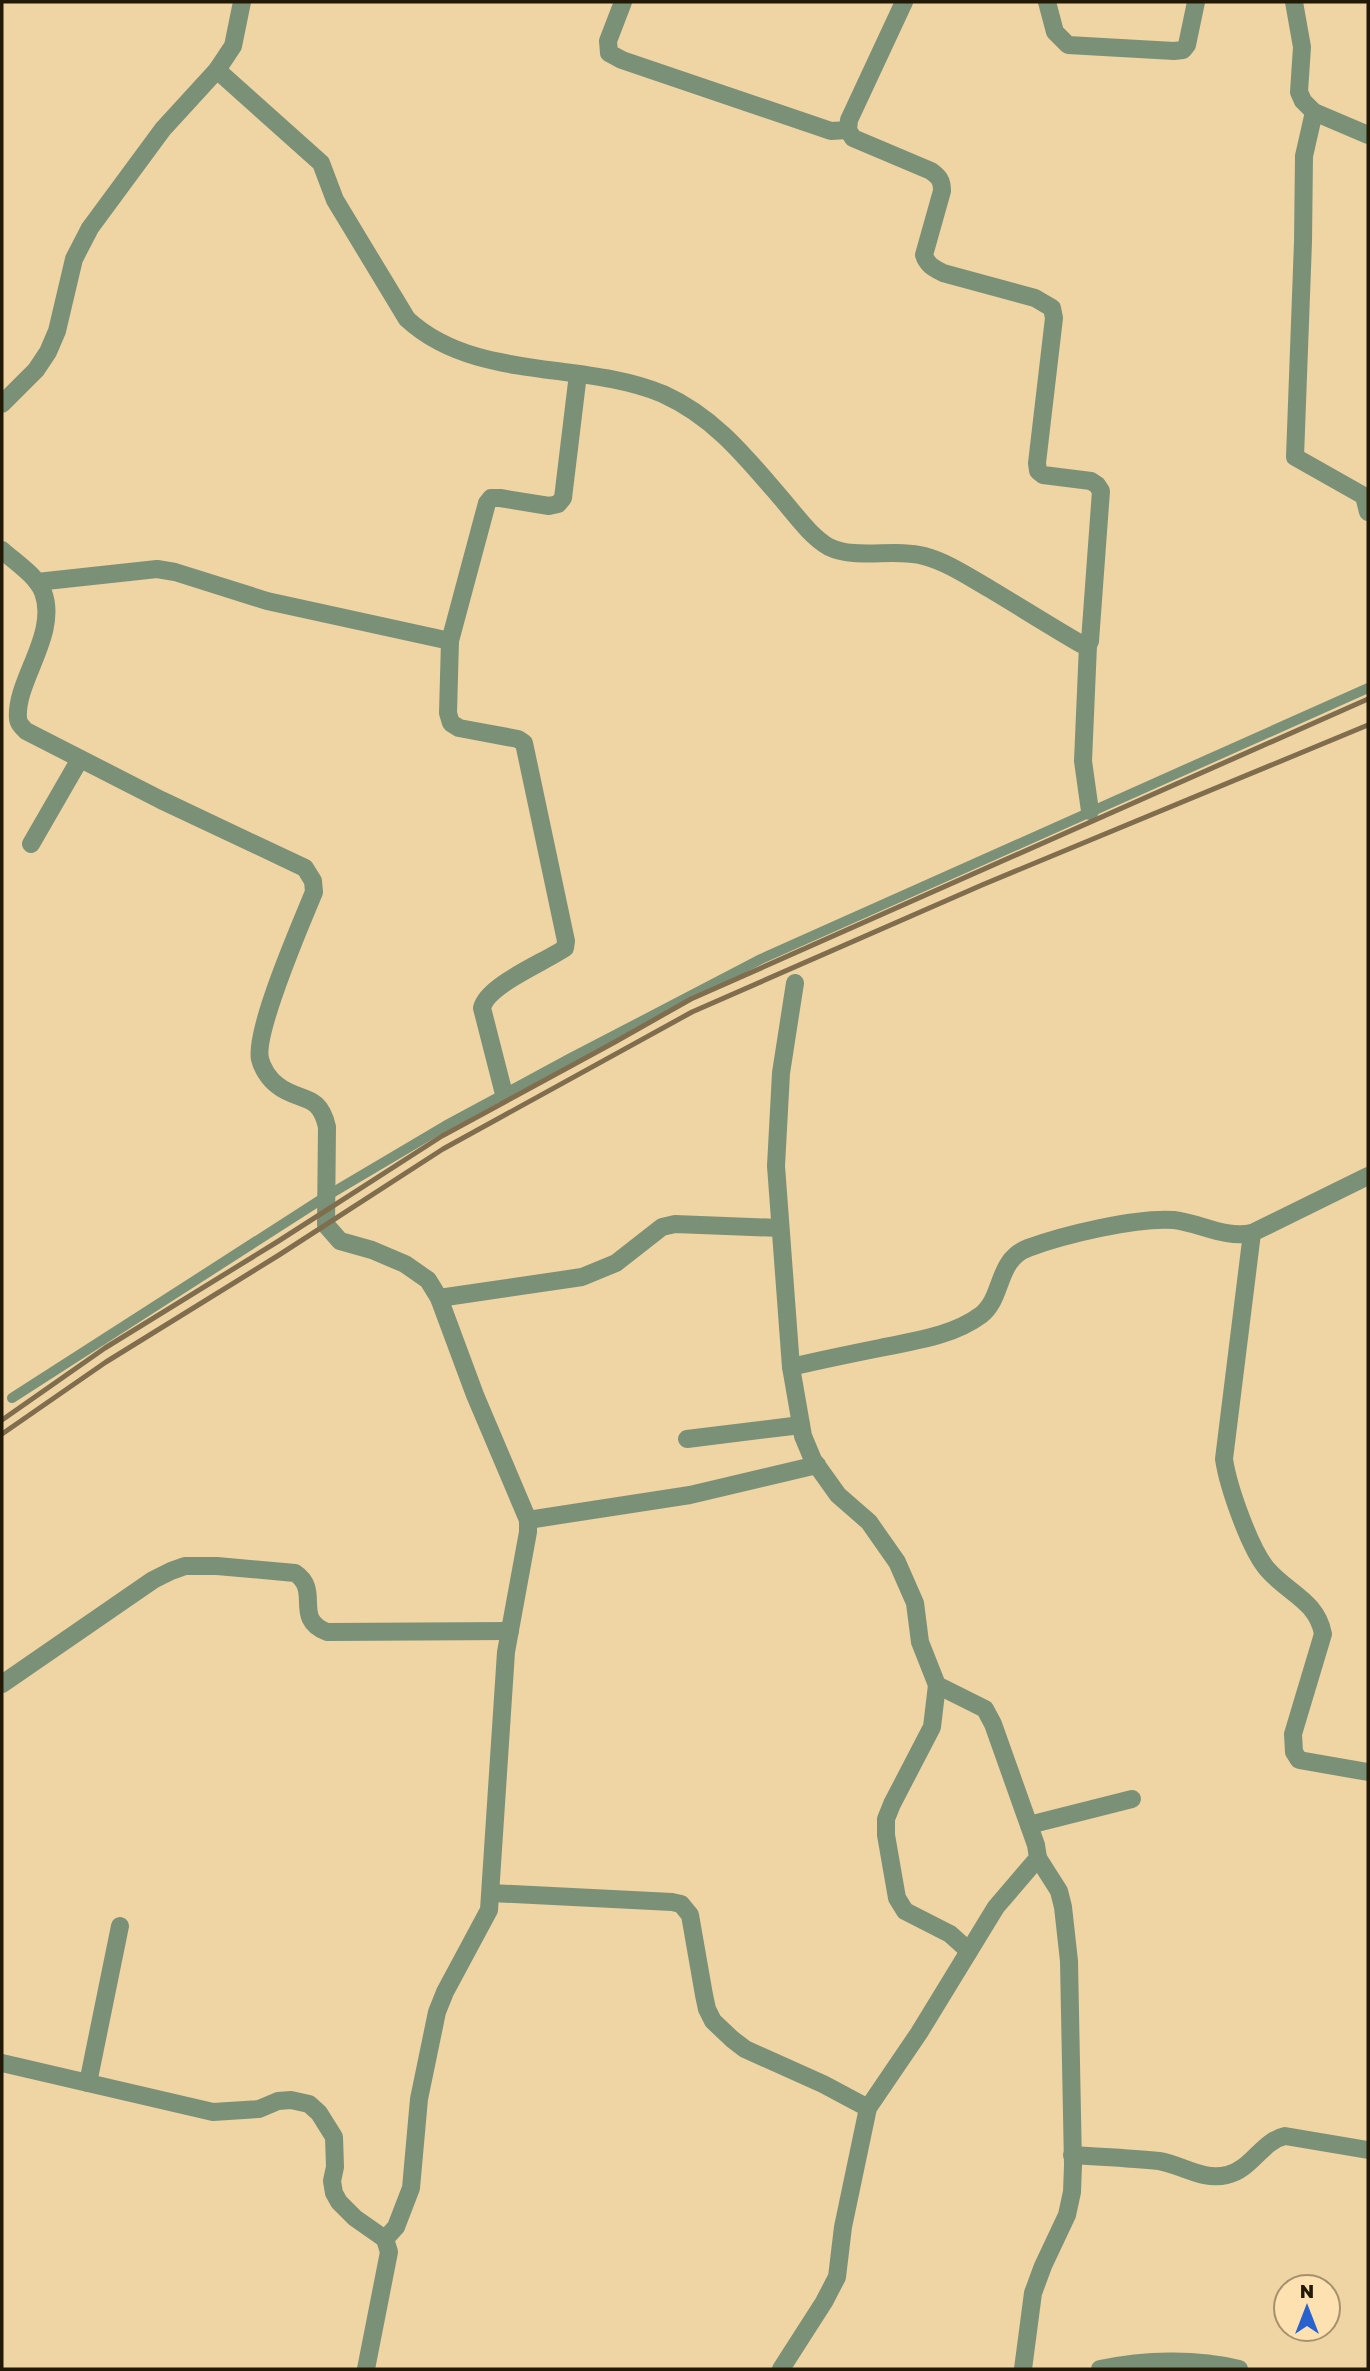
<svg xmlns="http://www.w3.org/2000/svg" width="1370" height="2371" font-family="'Golos Text',sans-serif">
	<rect width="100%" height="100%" fill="#efd4a4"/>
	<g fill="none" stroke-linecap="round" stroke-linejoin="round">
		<!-- lane -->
		<polyline stroke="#7b9177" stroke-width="10" points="12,1398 325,1197 445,1126 569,1059 761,959 1368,688"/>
		<!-- street -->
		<g stroke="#7b9177" stroke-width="18">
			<polyline points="623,2 608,41 609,53 622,60 831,131 848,130"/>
			<polyline points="1047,2 1055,32 1068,45 1174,51 1183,50 1187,45 1196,2"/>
			<polyline points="1294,2 1302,47 1299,92 1303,101 1314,112 1368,135"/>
			<path d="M217,70l104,93 14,37 72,119c68,63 175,41 256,75 51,23 82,62 118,104 14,16 29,38 48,49 26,13 66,1 95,9 23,6 45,21 66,33 30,18 60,37 91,55l7,1 2,-4 11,-150 -4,-6 -6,-4 -48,-6 -5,-4 -1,-8 17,-145 -2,-10 -17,-10 -92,-25c-9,-5 -16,-8 -19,-18l18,-64c0,-11 -3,-14 -11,-20l-78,-33 -5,-8 1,-10 55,-118"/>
			<polyline points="1314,112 1304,156 1303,242 1295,457 1364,496 1368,512"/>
			<polyline points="2,404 36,370 48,352 57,331 74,259 90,228 163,129 217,70 233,46 242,2"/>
			<path d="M2,550c13,12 34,25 41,42 16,42 -28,89 -25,126 0,5 4,9 8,13l135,69 144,68 8,13 1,11c-13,32 -60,139 -54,167 2,9 9,20 17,26 22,18 42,6 50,42l-1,98 14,16 32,9 33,14 23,16 11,18 36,97 53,125v12l-22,120 -17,258 -44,82 -8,20 -18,87 -8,89 -15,39 -11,12"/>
			<polyline points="37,582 157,569 175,572 267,601 450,641"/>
			<polyline points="1088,645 1083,761 1090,811"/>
			<polyline points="31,844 80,759"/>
			<path d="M504,1094l-22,-86c5,-23 63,-46 83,-60l1,-7 -42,-198 -6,-4 -59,-11 -8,-5 -3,-10 2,-72 37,-138 4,-5h9l49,8 9,-2 5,-6 15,-124"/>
			<path d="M1252,1233l-28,226c4,27 26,91 44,111 20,23 49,31 55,64l-30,100 1,18 5,8 69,12"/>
			<polyline points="439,1298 582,1277 616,1263 662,1227 675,1224 780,1228"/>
			<path d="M791,1367c30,-7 59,-13 89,-19 33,-7 73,-12 101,-33 23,-18 15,-55 47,-67 35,-13 109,-31 146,-28 26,3 51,19 78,13l116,-57"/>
			<polyline points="687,1439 801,1425"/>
			<polyline points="528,1520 690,1495 817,1465"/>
			<path d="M2,1684l151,-104 18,-9 14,-5h32l78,7c27,18 -3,45 32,59l183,-1"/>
			<polyline points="937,1685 932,1727 892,1804 886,1819 886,1835 897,1898 905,1911 950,1934 969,1951"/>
			<polyline points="1029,1825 1132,1799"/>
			<polyline points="491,1893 672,1902 681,1904 690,1915 704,1995 707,2009 713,2021 732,2039 745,2049 823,2084 868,2108"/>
			<polyline points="2,2063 213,2112 259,2109 278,2101 291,2100 309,2104 319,2113 334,2137 335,2167 332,2181 334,2193 339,2202 355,2218 385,2239 389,2252 366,2369"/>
			<polyline points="88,2083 120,1926"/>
			<path d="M1072,2155c29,2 58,3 87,6 24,4 43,20 68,14 24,-5 35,-34 58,-39l83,14"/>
			<polyline points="781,2369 824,2302 837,2277 843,2227 868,2108 919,2033 996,1907 1038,1858 1036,1845 993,1724 985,1709 937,1685 920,1642 915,1603 897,1562 869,1522 838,1495 813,1460 803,1436 791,1367 776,1166 781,1073 795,983"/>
			<polyline points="1023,2369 1033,2293 1043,2266 1067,2215 1072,2192 1073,2165 1069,1961 1063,1907 1059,1891 1038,1858"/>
			<path d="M1100,2369c44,-9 95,-11 139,0"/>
		</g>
		<!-- rail -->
		<g stroke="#7f6d4e" stroke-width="5">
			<polyline points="2,1420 105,1348 277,1242 442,1136 615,1042 691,999 1368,699"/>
			<polyline points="2,1434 106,1362 279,1255 443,1149 692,1012 982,885 1368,725"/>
		</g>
	</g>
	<!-- border -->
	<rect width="1370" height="2371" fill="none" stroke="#231907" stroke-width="7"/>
	<!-- north arrow -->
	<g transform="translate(1307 2308)"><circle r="33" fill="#fde1b1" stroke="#a6916d" stroke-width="2"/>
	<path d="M0-5L12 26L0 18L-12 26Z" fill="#2762cf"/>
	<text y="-10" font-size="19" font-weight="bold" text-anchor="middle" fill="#231907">N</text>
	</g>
</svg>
